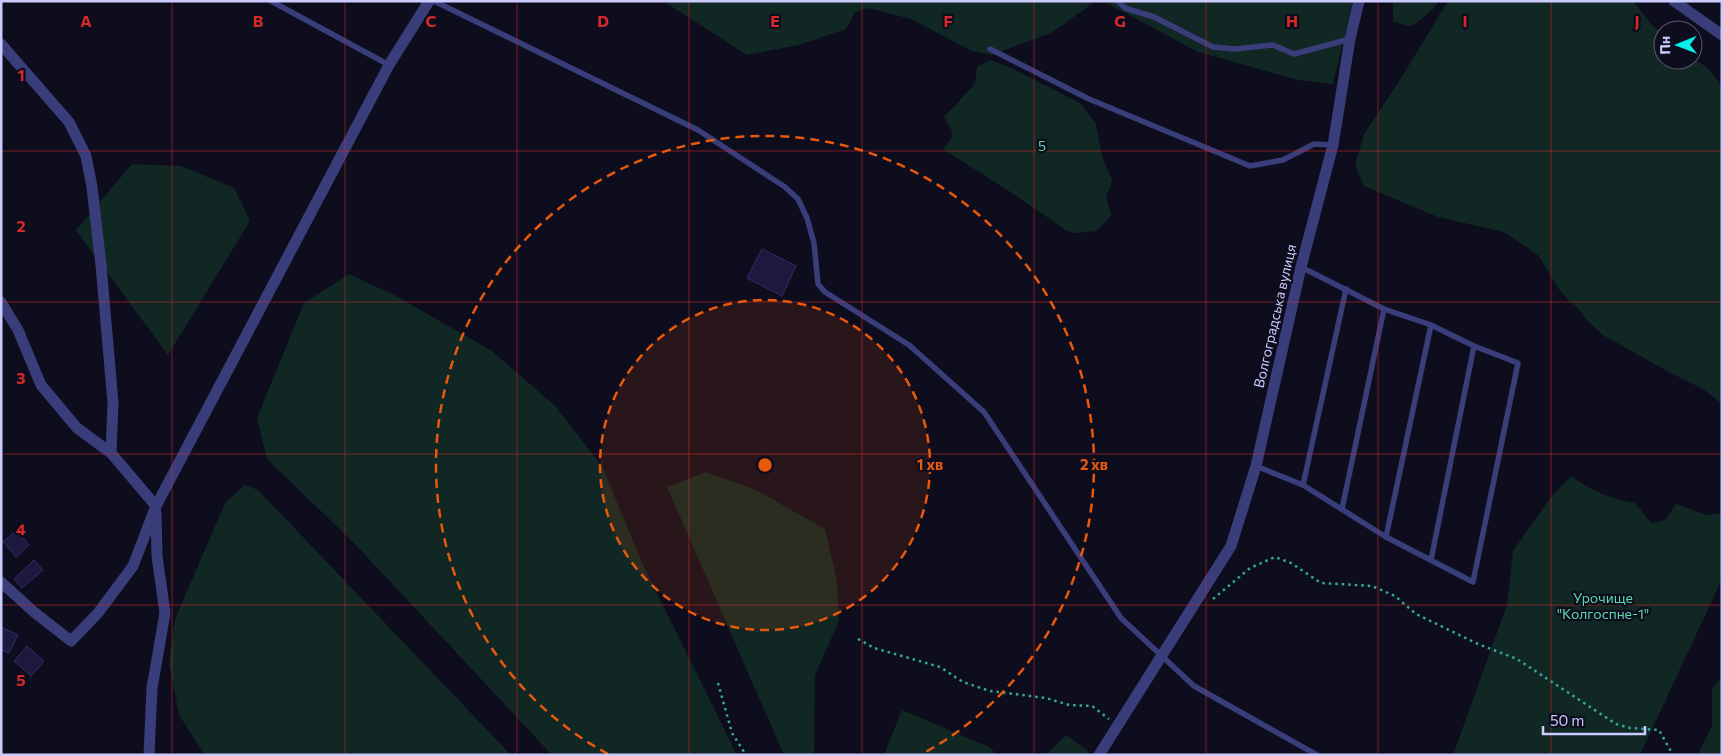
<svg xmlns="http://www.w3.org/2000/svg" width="1723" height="756" font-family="Commissioner,sans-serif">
	<rect width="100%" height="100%" fill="#0e0d1e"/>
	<!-- green -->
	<g fill="#102724">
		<polygon points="663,1 1096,1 1051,33 991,55 972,51 911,19 868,8 855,12 846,29 799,45 747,55"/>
		<polygon points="1103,1 1353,1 1333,84 1298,80 1198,52"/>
		<path d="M1393,1h46c-4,6 -8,10 -14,15 -15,13 -14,11 -32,5z"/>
		<polygon points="1448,1 1633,1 1653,26 1663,34 1663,60 1693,60 1693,58 1709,69 1722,87 1722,404 1703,389 1667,371 1603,335 1586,319 1576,306 1568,300 1558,288 1539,256 1504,232 1438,217 1364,186 1355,165 1364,134 1398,83"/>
		<path d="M990,60l21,8 69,35 16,21 6,32 10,24 -2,8 -4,8 5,19 -14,16 -21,2 -9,-2 -52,-36 -72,-46c13,-14 11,-16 1,-32l31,-33 2,-17z"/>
		<polygon points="132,164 181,166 234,188 250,221 168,355 76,230"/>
		<polygon points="349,274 396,296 492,351 555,406 602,466 643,565 737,755 552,755 354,543 267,459 257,418 304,303"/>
		<polygon points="706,472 756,490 825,529 837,581 839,621 815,675 814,755 784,755 667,487"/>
		<path d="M1571,476c23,16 37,22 64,27l16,20 14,-3 11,-16 30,11 16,-2v66l-82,176h-187l54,-150 6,-54 38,-54z"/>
		<polygon points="245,485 258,490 511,755 205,755 179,715 169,663 175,619 225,503"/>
		<polygon points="1722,677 1722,755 1698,755 1712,726 1712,689"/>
		<polygon points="902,710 989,747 997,755 884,755"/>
		<polygon points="1066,735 1089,752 1087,755 1046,755"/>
	</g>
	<!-- building -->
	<g fill="#1d193e" stroke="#322c69">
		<polygon points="762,249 796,266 782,296 747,278"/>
		<polygon points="17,530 29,545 16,557 3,542"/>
		<polygon points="34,560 43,570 22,588 14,579"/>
		<polygon points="1,627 18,635 9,653 1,650"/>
		<polygon points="27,646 44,661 31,676 14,661"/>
	</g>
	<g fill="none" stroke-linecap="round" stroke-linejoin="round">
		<!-- path -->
		<g stroke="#31ab97" stroke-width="2.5" stroke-dasharray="2.5 4" stroke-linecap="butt">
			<polyline points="1213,599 1250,568 1275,557 1291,563 1321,583 1372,586 1395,596 1416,614 1478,644 1517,659 1616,724 1630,728 1659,730 1673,755"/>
			<polyline points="858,639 874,648 940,667 963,682 990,691 1046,698 1069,705 1092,706 1109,719"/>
			<polyline points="718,683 732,733 746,755"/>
		</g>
		<!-- lane -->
		<g stroke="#393e7b" stroke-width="5.5">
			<polyline points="271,1 389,65"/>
			<polyline points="434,1 698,130 785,187 798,199 807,218 814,243 818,284 825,292 909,345 984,412 1121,618 1194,686 1317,755"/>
			<polyline points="1118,1 1125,8 1154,17 1213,47 1235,49 1273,45 1294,54 1350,39"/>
			<polyline points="990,49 1089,99 1250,166 1283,160 1314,144 1333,145"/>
			<polyline points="1256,466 1303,485 1386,537 1473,582 1518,363 1474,346 1431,325 1384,309 1301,267"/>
			<polyline points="1303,485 1346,289"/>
			<polyline points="1342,509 1384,309"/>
			<polyline points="1386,537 1431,325"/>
			<polyline points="1431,560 1474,346"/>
		</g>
		<!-- street -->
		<g stroke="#393e7b" stroke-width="11">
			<polyline points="1674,1 1722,35"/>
			<polyline points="1,44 69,122 86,156 92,187 101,265 113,403 111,453"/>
			<polyline points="1,302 18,330 41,385 77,428 111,453 156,506"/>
			<polyline points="1,582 34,612 71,641 98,613 133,566 156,506 389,65 429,1"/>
			<polyline points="149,755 152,688 165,613 157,556 156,513"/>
			<polyline points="1099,755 1231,546 1256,466 1301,267 1333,145 1350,39 1359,1"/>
		</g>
	</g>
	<!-- grid -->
	<path fill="none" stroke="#d62828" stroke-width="1" stroke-opacity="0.55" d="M172,1v754M345,1v754M517,1v754M689,1v754M862,1v754M1034,1v754M1206,1v754M1378,1v754M1551,1v754M1,151h1721M1,302h1721M1,454h1721M1,605h1721"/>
	<!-- distance rings -->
	<circle cx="765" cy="465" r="165" fill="#e8590c" fill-opacity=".12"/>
	<g fill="none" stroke="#e8590c" stroke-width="2.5" stroke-dasharray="9 6">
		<circle cx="765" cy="465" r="165"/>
		<path d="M608 754A329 329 0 1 1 922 754"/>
	</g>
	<g text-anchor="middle" stroke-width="4.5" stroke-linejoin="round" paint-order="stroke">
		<!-- park labels -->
		<g font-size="14" fill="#5bdaac" stroke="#0e0d1e">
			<text x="1042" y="151">5</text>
			<text x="1603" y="603">Урочище<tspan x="1603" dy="16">"Колгоспне-1"</tspan></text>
		</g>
		<!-- street labels -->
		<g font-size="14" fill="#cbcbfd" stroke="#0e0d1e">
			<text transform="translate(1275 316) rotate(-77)" y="5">Волгоградська вулиця</text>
		</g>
	</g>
	<g font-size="16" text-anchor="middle" font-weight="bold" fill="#d62828" stroke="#0e0d1e" stroke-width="4.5" stroke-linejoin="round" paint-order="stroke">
		<text x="86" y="27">A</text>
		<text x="258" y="27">B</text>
		<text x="431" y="27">C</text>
		<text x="603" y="27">D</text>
		<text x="775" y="27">E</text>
		<text x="948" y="27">F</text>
		<text x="1120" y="27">G</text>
		<text x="1292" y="27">H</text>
		<text x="1465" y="27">I</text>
		<text x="1637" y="27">J</text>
		<text x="21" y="81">1</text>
		<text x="21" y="232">2</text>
		<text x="21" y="384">3</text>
		<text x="21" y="535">4</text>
		<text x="21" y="686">5</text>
	</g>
	<circle cx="765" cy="465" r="8" fill="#e8590c" stroke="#0e0d1e" stroke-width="2.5"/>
	<g font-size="15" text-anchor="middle" font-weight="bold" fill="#e8590c" stroke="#0e0d1e" stroke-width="4.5" stroke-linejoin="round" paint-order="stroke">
		<text x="930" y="470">1 хв</text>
		<text x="1094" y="470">2 хв</text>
	</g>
	<!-- border -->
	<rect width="1723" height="756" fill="none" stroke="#cbcbfd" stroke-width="5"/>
	<!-- north arrow -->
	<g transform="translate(1678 45) rotate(269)"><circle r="24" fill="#0e0d1e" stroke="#5a5977"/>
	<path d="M0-4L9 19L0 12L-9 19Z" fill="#08ecea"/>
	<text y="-8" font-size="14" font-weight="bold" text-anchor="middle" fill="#cbcbfd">Пн</text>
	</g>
	<!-- scale -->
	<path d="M1543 726v8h102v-8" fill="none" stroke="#cbcbfd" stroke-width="2.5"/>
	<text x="1550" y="726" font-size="15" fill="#cbcbfd" stroke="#0e0d1e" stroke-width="4" paint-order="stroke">50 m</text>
</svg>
